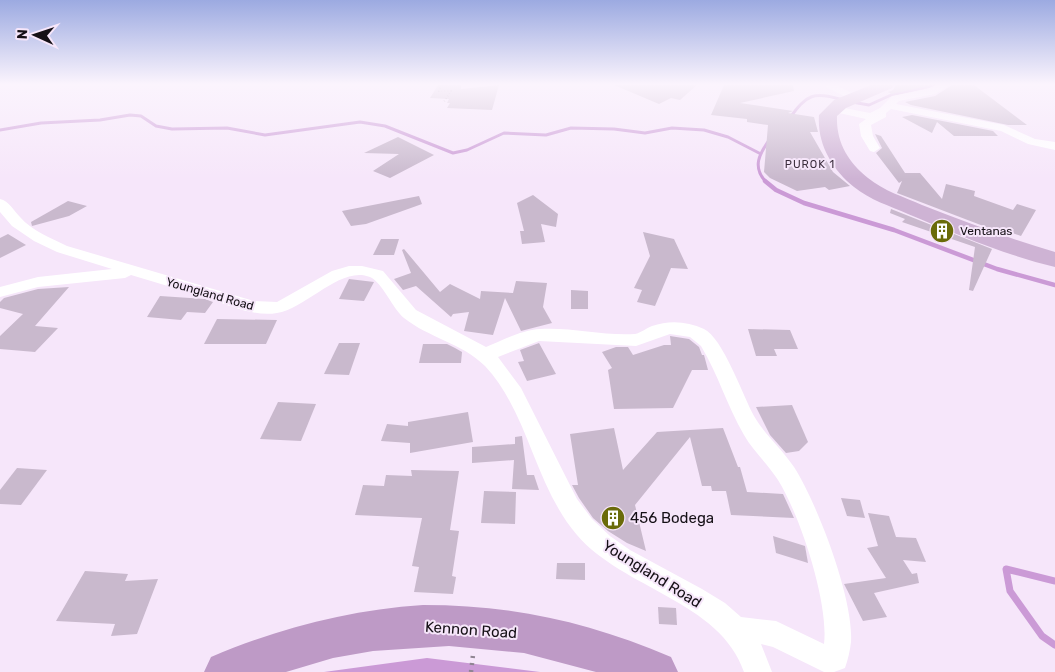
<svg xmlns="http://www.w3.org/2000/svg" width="1055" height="672" font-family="Rubik,sans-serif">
	<rect width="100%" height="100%" fill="#f6e6fa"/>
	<!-- water -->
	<polygon fill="#cb9ad6" points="427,658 540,672 324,672"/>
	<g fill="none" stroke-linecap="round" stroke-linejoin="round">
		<!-- stream-far2 -->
		<g stroke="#cb9ad6" stroke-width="3">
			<polyline points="852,102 869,105 891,95 935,85"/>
			<path d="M789,119c18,-25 24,-28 54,-19"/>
			<polyline points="0,130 41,123 100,120 130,115 141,116 156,126 172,129 227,128 265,135 360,122 385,126 453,153 467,150 504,133 546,135 571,128 614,129 645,133 672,128 704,130 728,137 759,153"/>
			<path d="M766,182c-14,-15 -7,-28 4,-43"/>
		</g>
		<!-- stream-far1 -->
		<polyline stroke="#cb9ad6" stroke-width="4.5" points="765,181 776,190 804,203 894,230 997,269 1055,285"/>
		<!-- stream -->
		<polyline stroke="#cb9ad6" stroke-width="7" points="1055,581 1006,569 1010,591 1042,636 1055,645"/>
	</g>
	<!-- building -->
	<g fill="#c9b9cd">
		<polygon points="438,85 461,85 461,89 499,85 492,110 447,108 450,103 447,103 449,99 430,98"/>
		<polygon points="614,85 697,85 680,100 671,98 659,104"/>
		<polygon points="724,85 793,85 794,91 740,103 793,111 788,113 814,117 818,132 810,132 833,172 850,186 829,190 825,187 797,191 770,178 764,172 768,125 747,122 747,119 711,115"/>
		<polygon points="896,85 931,85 892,94 888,92 893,90"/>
		<polygon points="952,85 974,85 1027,125 1008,125 911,105 905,102 935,96"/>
		<polygon points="912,115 993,131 998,136 954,136 937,122 932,133 902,117"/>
		<polygon points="875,134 881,136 905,173 920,173 942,199 946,184 975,191 974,196 1013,210 1017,204 1036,210 1021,236 1001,229 999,232 897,193 902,181 899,183 876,153 882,148"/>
		<polygon points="398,137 434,155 390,178 373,171 399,154 364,153"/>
		<polygon points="533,195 558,214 556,227 541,224 545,242 522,244 520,231 524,231 517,203"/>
		<polygon points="419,196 422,204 366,224 351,226 342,211"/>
		<polygon points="68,201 87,206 69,216 32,226 31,222"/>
		<polygon points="891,209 992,249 973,291 969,290 975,247 902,222 905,219 890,213"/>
		<polygon points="643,232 674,239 688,269 671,268 655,306 637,302 642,290 634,288 650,256"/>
		<polygon points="8,234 26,245 0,258 0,238"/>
		<polygon points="381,239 399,239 394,255 373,255"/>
		<polygon points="404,249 440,292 450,284 480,299 481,291 513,293 516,281 547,283 543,307 552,323 521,331 505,298 493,335 464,331 469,312 453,314 451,317 416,286 403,290 394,279 411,273 402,250"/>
		<polygon points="349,279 374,282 364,301 339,299"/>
		<polygon points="69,287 35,326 58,328 35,352 0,349 0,336 23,314 0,308 0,302 4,298 38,289"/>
		<polygon points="571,290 588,291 588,309 571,309"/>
		<polygon points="160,296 205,299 213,302 205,313 187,312 181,320 147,317"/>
		<polygon points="217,319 277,320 266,344 204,344"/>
		<polygon points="748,329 790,330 798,349 774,349 777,356 756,356"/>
		<polygon points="670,336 689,339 699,347 702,355 704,355 708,370 692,370 673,408 614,409 608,370 612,368 602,352 616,347 628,347 633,355 664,345 671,345"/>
		<polygon points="339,343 360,343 349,375 324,374"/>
		<polygon points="539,343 556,374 527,381 518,362 524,361 520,350"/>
		<polygon points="423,344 447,344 455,348 462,352 461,363 419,363"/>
		<polygon points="278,402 316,404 301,441 260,439"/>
		<polygon points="792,405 808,442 799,451 786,453 770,435 756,407"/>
		<polygon points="468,412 473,442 410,453 410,443 381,441 387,424 408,426 408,422"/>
		<polygon points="614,428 623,470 657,432 723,428 738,467 740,467 747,492 783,494 794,518 731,515 726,491 712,491 711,486 702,486 690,437 635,505 646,551 627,543 608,531 593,518 579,498 572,485 578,485 570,434"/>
		<polygon points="522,436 527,475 534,475 539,490 512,489 514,460 472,463 472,447 515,444 515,437"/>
		<polygon points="17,468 47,470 21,505 0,504 0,490"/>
		<polygon points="411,470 459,471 450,530 459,531 452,576 456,577 453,594 414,592 419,567 412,566 422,518 355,515 363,485 384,486 386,475 412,476"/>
		<polygon points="484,491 516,492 515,524 481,523"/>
		<polygon points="841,498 860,500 865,518 847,516"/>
		<polygon points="868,513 889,516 896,537 916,538 926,562 903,560 912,574 917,573 919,583 874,593 887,617 863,621 844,584 886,578 867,548 878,546"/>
		<polygon points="773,536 805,546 808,563 776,553"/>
		<polygon points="557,563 585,563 585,580 556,579"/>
		<polygon points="85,571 128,574 125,581 158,579 137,634 111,636 115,624 56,621"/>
		<polygon points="658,607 676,608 677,625 659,624"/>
	</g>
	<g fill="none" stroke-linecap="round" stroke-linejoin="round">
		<!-- path-far1 -->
		<polyline stroke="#8f8492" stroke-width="2" stroke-dasharray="0.5 2.5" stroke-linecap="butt" points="441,85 439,91 451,91 443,103"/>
		<!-- path -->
		<polyline stroke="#8f8492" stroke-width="4.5" stroke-dasharray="2 5" stroke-linecap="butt" points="471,672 473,655"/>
		<!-- minor -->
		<g fill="#fff" fill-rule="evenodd">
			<polygon points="822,85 836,85 861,98 856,101 852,100"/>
			<polygon points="936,85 950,85 935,94 899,101 896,104 1004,125 1035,139 1055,142 1055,150 1028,144 1001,131 891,109 886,113 886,117 871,125 873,136 880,148 874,152 870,151 861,136 859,124 866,119 830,111 829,109 834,106 870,113 880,108 892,96 928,89"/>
			<path d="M0,199c9,2 14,12 20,18 12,14 31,21 47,29l187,55 23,1 55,-31 17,-5h13l21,5 33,39 70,37c17,-7 36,-17 54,-18 31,-2 63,7 95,5 6,-1 11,-6 17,-8 17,-6 35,-5 52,3 19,9 39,67 50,87 11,19 28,33 40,51 23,36 60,132 57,175 -1,9 -3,17 -6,26l-11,4h-10l-51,-25 -12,-3 11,28h-28c-24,-71 -121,-83 -167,-137 -43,-50 -48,-122 -92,-169 -23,-23 -56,-28 -81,-48 -12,-10 -21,-35 -34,-41 -29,-12 -63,31 -93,36 -22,4 -46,-7 -67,-14 -26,-8 -52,-16 -79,-24l-6,3 -87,9 -38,10v-10l38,-10 74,-8 -55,-17 -23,-11 -22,-15 -12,-14zM670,334l20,3 11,9c17,28 26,60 43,89 9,16 24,29 34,45 22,35 51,123 46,164l-48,-23 -35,-4 -16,-14 -23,-14 -72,-39 -20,-14 -18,-17 -15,-20 -56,-111 -23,-31 41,-16 97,5z"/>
		</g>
		<!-- primary -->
		<path fill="#ceb3d4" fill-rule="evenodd" d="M871,85h23l-2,3 -46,20 -9,8c-1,26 11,46 31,62 16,13 36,19 54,27 44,17 88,34 133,47v15c-50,-12 -99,-33 -147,-53 -18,-8 -38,-14 -54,-27 -22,-18 -37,-43 -35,-72l15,-15z"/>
		<!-- trunk -->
		<path fill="#be9ac6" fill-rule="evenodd" d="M423,605c90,0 165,17 248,52l7,15h-82l-72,-19 -75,-7 -76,5 -40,7 -47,14h-82l7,-15c68,-29 138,-47 212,-52z"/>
	</g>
	<!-- sky -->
	<linearGradient id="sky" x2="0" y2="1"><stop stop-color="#9caae1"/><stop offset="0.47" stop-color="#fbf4fd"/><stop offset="1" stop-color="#fbf4fd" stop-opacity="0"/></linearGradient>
	<rect width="1055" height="179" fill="url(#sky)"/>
	<!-- icons -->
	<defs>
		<g id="building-disc" transform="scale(1.25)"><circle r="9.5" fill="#6a6b09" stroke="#f6e6fa"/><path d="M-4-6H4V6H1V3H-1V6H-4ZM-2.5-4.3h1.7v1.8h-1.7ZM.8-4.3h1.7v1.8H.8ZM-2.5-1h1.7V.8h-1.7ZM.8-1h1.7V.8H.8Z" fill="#fff"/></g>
	</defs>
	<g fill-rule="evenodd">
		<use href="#building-disc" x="942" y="231"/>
		<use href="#building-disc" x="613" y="518"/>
	</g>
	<g text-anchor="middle" stroke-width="4" stroke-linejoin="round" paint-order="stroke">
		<!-- far-neighbourhood labels -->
		<g font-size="11" letter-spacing="1" fill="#3b2e3d" stroke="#f6e6fa">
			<text x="810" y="168">PUROK 1</text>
		</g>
		<!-- poi labels -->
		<g font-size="12" fill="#151016" stroke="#f6e6fa" text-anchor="start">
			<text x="960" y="235">Ventanas</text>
		</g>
		<!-- street labels -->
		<g font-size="12" fill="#151016" stroke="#f6e6fa">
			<text transform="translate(210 294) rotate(16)" y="4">Youngland Road</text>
		</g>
		<!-- near-poi labels -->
		<g font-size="15" fill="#151016" stroke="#f6e6fa" text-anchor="start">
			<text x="630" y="523">456 Bodega</text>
		</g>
		<!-- near-street labels -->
		<g font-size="15" fill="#151016" stroke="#f6e6fa">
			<text transform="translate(652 574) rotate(32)" y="5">Youngland Road</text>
			<text transform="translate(471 630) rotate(4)" y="5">Kennon Road</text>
		</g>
	</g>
	<!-- north arrow -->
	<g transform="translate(35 35) rotate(273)" stroke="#f6e6fa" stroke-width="4" paint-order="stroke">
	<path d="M0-4L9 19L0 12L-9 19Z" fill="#151016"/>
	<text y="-8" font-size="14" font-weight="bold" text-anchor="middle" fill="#151016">N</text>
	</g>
</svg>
